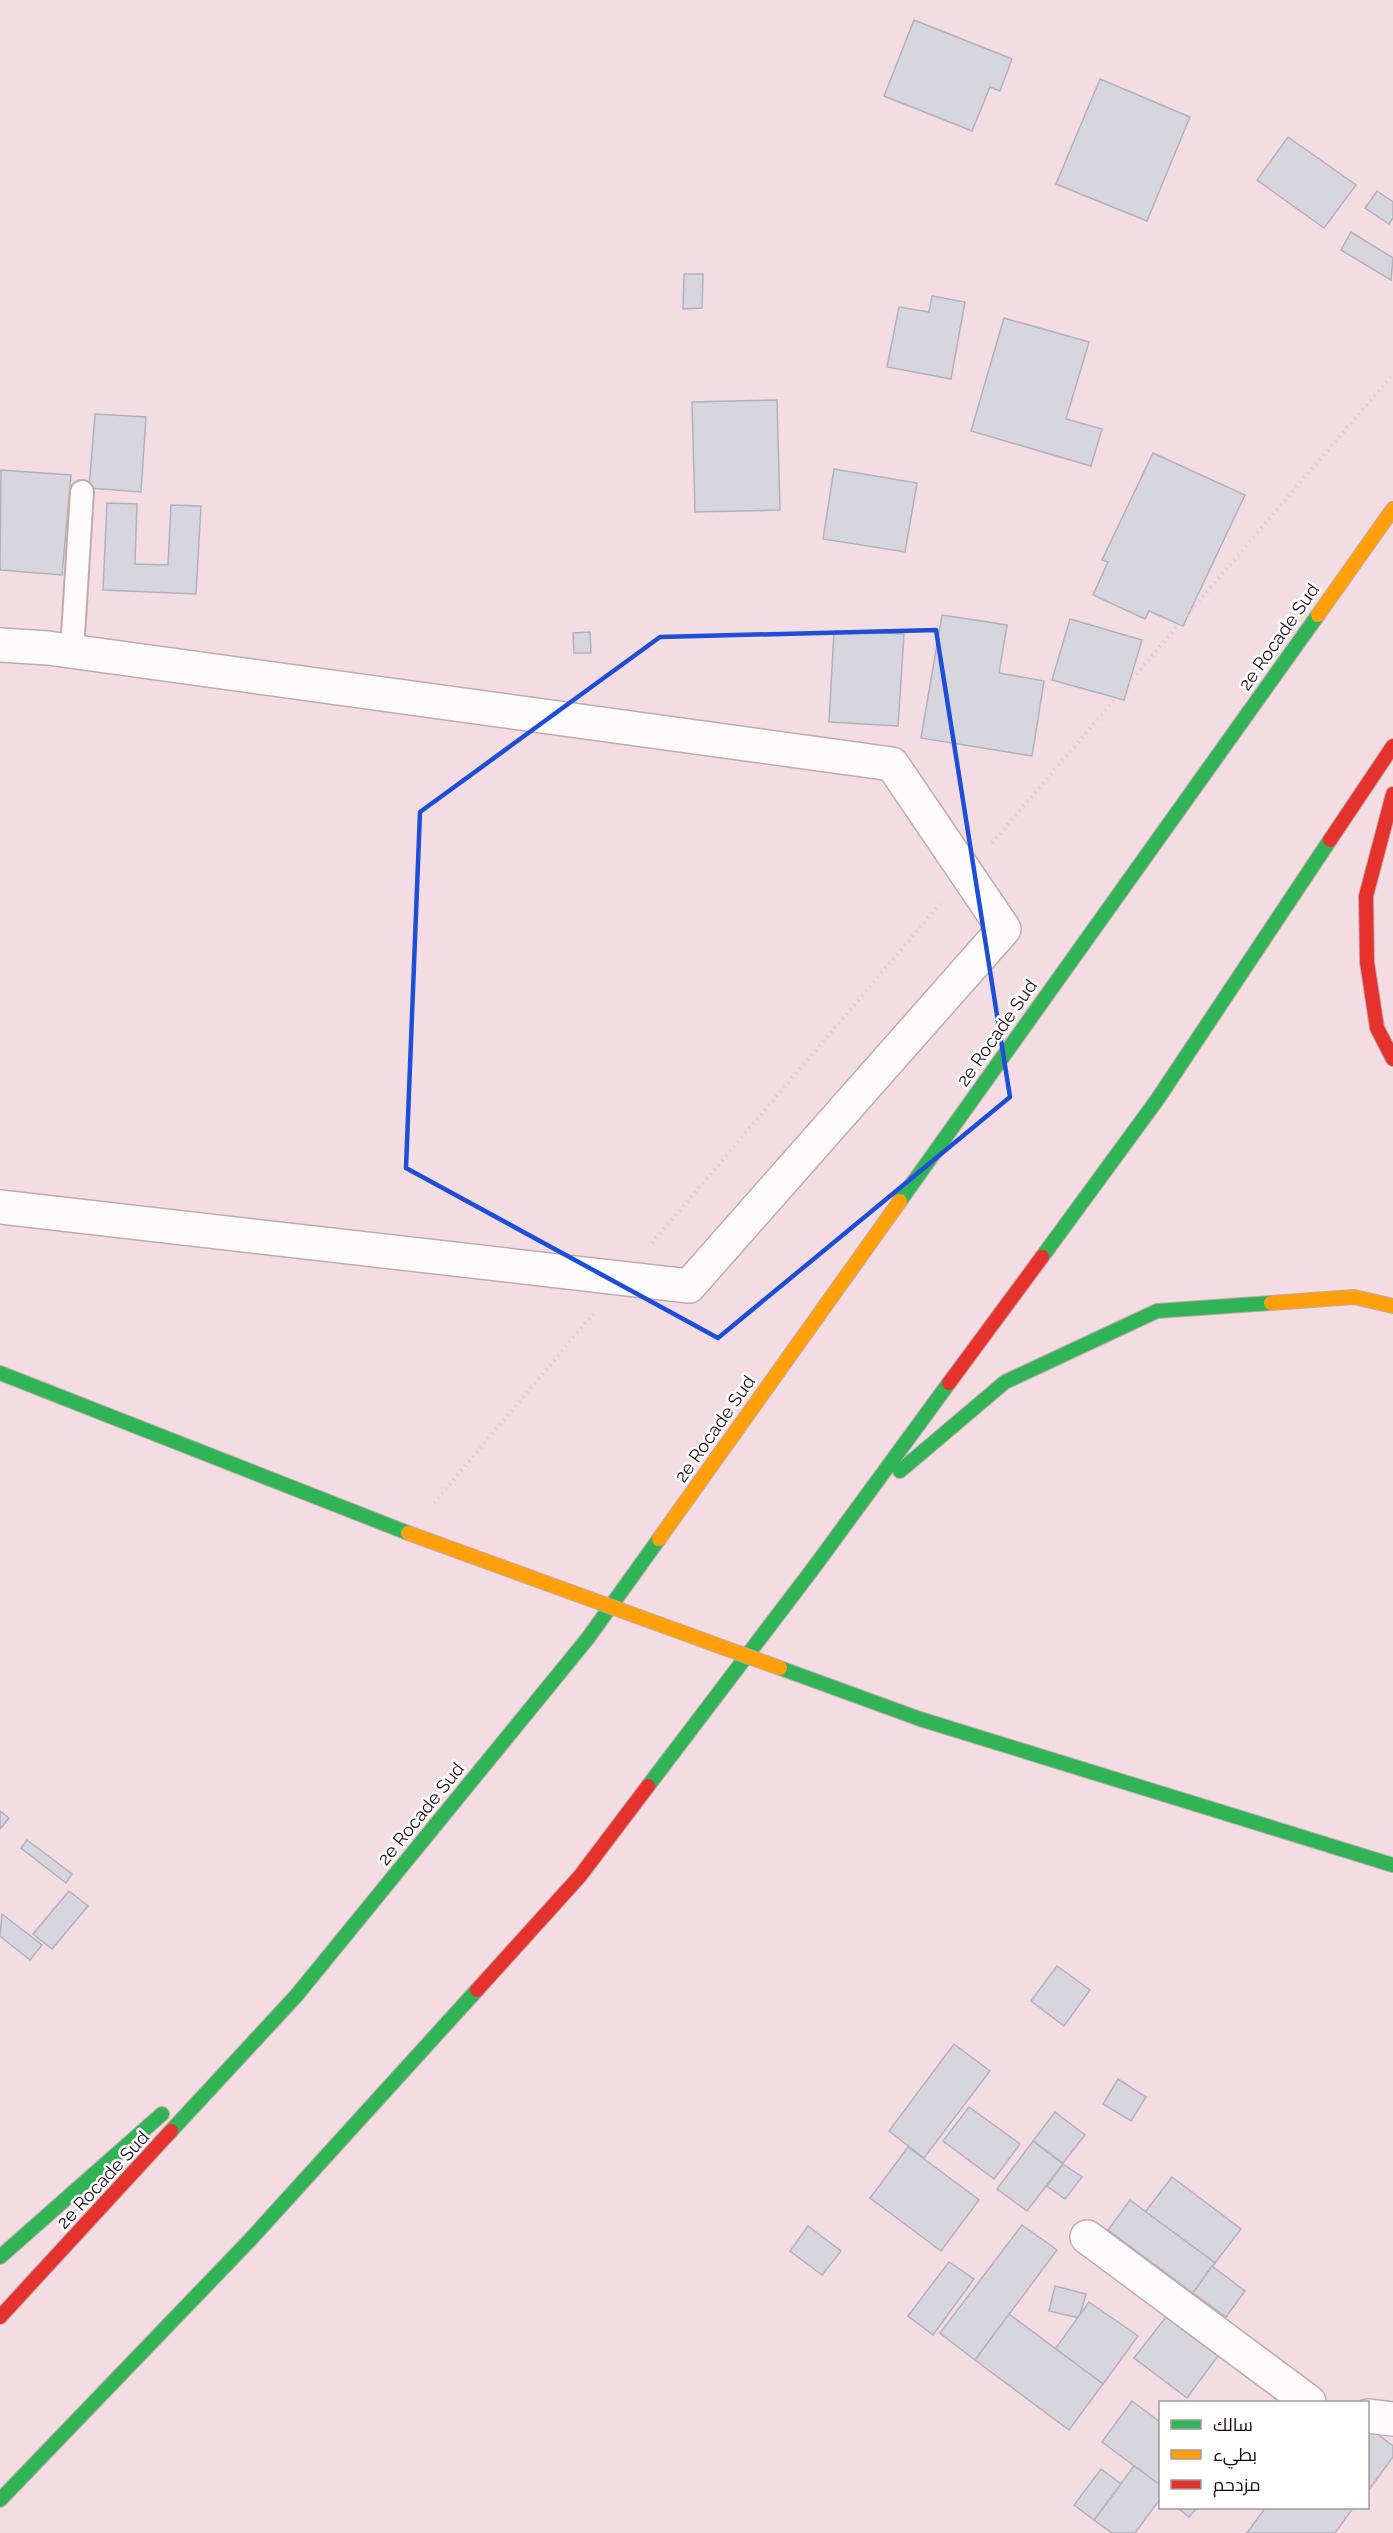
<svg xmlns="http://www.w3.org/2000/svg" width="1393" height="2533" font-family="Raleway,Cairo,sans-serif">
	<rect width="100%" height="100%" fill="#f3dde2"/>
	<!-- building -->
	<g fill="#d7d5de" stroke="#b2b1ba" stroke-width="1.5">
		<polygon points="914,20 1012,59 1000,91 990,87 972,131 884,96"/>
		<polygon points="1100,79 1190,117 1147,221 1056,184"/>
		<polygon points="1288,137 1356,185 1324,228 1257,180"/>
		<polygon points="1377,191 1393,202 1393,218 1389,224 1365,208"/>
		<polygon points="1351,232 1393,258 1391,280 1341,250"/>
		<polygon points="684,274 703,274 702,308 683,309"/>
		<polygon points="932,296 965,302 951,379 887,367 899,307 929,312"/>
		<polygon points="1004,318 1089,342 1066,419 1102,429 1091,466 971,431"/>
		<polygon points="777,400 780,510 695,512 692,402"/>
		<polygon points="95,414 146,417 141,492 89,488"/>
		<polygon points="1153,453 1245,495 1183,626 1149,611 1145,619 1093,595 1108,562 1102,560"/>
		<polygon points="834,469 917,483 905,552 823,539"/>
		<polygon points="1,470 71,475 62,575 0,570"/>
		<polygon points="107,503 137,504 135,564 168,565 171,505 201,506 196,594 103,590"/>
		<polygon points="942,615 1007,625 999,673 1044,681 1032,756 921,738"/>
		<polygon points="1070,619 1142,640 1124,700 1052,680"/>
		<polygon points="834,631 904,634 898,726 829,722"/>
		<polygon points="590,632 591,653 574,653 573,633"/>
		<polygon points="0,1811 9,1818 0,1829"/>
		<polygon points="27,1840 72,1874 66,1883 21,1848"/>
		<polygon points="69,1891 88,1906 52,1949 33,1934"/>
		<polygon points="2,1914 42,1945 30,1960 0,1936"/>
		<polygon points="1057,1966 1090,1990 1064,2026 1031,2001"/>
		<polygon points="954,2044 990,2071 924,2158 889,2131"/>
		<polygon points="1118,2079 1146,2097 1131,2121 1103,2104"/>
		<polygon points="969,2107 1020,2144 994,2179 943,2141"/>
		<polygon points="1055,2112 1085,2135 1063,2163 1033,2141"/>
		<polygon points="1033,2141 1063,2164 1027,2211 997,2189"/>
		<polygon points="908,2147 979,2200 941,2251 870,2198"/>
		<polygon points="1063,2164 1082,2177 1065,2199 1047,2186"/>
		<polygon points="1172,2177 1241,2229 1215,2263 1145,2212"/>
		<polygon points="1130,2200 1215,2263 1193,2293 1108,2230"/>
		<polygon points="1022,2225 1057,2250 975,2360 940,2333"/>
		<polygon points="808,2226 841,2251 822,2275 790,2251"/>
		<polygon points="949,2262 974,2279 933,2335 908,2316"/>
		<polygon points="1212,2266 1245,2291 1226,2317 1193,2293"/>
		<polygon points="1055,2286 1086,2294 1079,2318 1049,2311"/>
		<polygon points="1089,2302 1138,2336 1103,2384 1055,2349"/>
		<polygon points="1009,2314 1103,2384 1069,2430 975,2360"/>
		<polygon points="1166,2317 1218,2356 1187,2398 1134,2358"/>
		<polygon points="1132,2401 1160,2422 1160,2485 1102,2442"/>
		<polygon points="1368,2427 1393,2446 1393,2457 1368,2491"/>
		<polygon points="1134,2466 1160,2485 1160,2499 1135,2533 1112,2533 1094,2520"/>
		<polygon points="1101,2469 1121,2484 1094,2520 1074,2505"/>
		<polygon points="1178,2508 1197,2508 1189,2517"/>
		<polygon points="1265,2508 1353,2508 1335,2533 1247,2533"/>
	</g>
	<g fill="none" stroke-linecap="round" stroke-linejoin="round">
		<!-- lane casing -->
		<g stroke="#c0aaaf" stroke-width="26">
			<polyline id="lane" points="72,651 82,492"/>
		</g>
		<!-- street casing -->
		<g stroke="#c0aaaf" stroke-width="36">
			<g id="street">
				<polyline points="0,645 48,648 892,764 1004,929 689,1286 0,1207"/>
				<polyline points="1087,2237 1309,2402"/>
				<polyline points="1368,2416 1393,2419"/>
			</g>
		</g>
		<!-- fast casing -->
		<g stroke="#c0aaaf" stroke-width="16">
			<g id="fast">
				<polyline points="900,1201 1318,615"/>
				<polyline points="1042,1257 1157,1100 1330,840"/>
				<polyline points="0,1373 408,1533"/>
				<polyline points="900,1471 1005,1382 1157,1311 1271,1303"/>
				<polyline points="920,1719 1393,1865"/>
				<polyline points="648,1786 815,1566 949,1383"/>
				<polyline points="171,2131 296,1996 588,1638 659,1539"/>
				<polyline points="0,2257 162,2114"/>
				<polyline points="0,2500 249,2241 477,1990"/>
			</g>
		</g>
		<!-- slow casing -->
		<g stroke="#c0aaaf" stroke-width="16">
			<g id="slow">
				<polyline points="1318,615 1393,509"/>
				<polyline points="1271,1303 1354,1297 1393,1306"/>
				<polyline points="659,1539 900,1201"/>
			</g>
		</g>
		<!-- jam casing -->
		<g stroke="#c0aaaf" stroke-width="16">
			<g id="jam">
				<polyline points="1393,794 1366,896 1367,962 1377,1028 1393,1059"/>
				<polyline points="1330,840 1393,746"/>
				<polyline points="949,1383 1042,1257"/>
				<polyline points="477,1990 580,1876 648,1786"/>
				<polyline points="0,2317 171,2131"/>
			</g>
		</g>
		<!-- path -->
		<g stroke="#d8d1d3" stroke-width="4" stroke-dasharray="1.5 4.5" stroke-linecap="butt">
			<polyline points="992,843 1393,374"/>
			<polyline points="652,1243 940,904"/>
			<polyline points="434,1503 593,1314"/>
		</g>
		<!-- lane -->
		<use href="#lane" stroke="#fdfafb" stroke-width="22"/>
		<!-- street -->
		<use href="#street" stroke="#fdfafb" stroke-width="33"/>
		<!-- fast -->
		<use href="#fast" stroke="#30b455" stroke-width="14"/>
		<!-- slow -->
		<use href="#slow" stroke="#ff9f0a" stroke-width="14"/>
		<!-- jam -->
		<use href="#jam" stroke="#e5322d" stroke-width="14"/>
		<!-- fast-bridge casing -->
		<g stroke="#c0aaaf" stroke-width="16" stroke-linecap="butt">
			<polyline id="fast-bridge" points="780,1668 920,1719"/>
		</g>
		<!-- slow-bridge casing -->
		<g stroke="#c0aaaf" stroke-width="16" stroke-linecap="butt">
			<polyline id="slow-bridge" points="408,1533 780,1668"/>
		</g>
		<!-- fast-bridge -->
		<use href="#fast-bridge" stroke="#30b455" stroke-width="14"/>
		<!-- slow-bridge -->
		<use href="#slow-bridge" stroke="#ff9f0a" stroke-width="14"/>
	</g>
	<!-- marked area -->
	<path fill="none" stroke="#1d4ed8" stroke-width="4.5" stroke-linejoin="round" d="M936,630l74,467 -292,241 -312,-170 14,-356 240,-175z"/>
	<g text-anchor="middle" stroke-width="5" stroke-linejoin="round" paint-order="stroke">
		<!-- street labels -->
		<g font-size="18" fill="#1a060c" stroke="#fff">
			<text transform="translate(1279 637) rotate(-55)" y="6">2e Rocade Sud</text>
			<text transform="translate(997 1033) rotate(-55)" y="6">2e Rocade Sud</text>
			<text transform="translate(715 1429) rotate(-55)" y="6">2e Rocade Sud</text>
			<text transform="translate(421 1814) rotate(-51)" y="6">2e Rocade Sud</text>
			<text transform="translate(103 2180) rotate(-47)" y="6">2e Rocade Sud</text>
		</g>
	</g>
	<!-- legend -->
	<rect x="1159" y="2401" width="210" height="108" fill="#ffffff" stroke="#a39b9e" stroke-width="1.5"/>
	<rect x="1171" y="2420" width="30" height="9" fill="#30b455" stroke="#a39b9e" stroke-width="1.5"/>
	<text x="1213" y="2431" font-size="18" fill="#1a060c">سالك</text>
	<rect x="1171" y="2450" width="30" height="9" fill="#ff9f0a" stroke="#a39b9e" stroke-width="1.5"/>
	<text x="1213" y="2461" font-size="18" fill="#1a060c">بطيء</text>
	<rect x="1171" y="2480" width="30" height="9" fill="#e5322d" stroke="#a39b9e" stroke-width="1.5"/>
	<text x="1213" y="2491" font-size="18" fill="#1a060c">مزدحم</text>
</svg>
